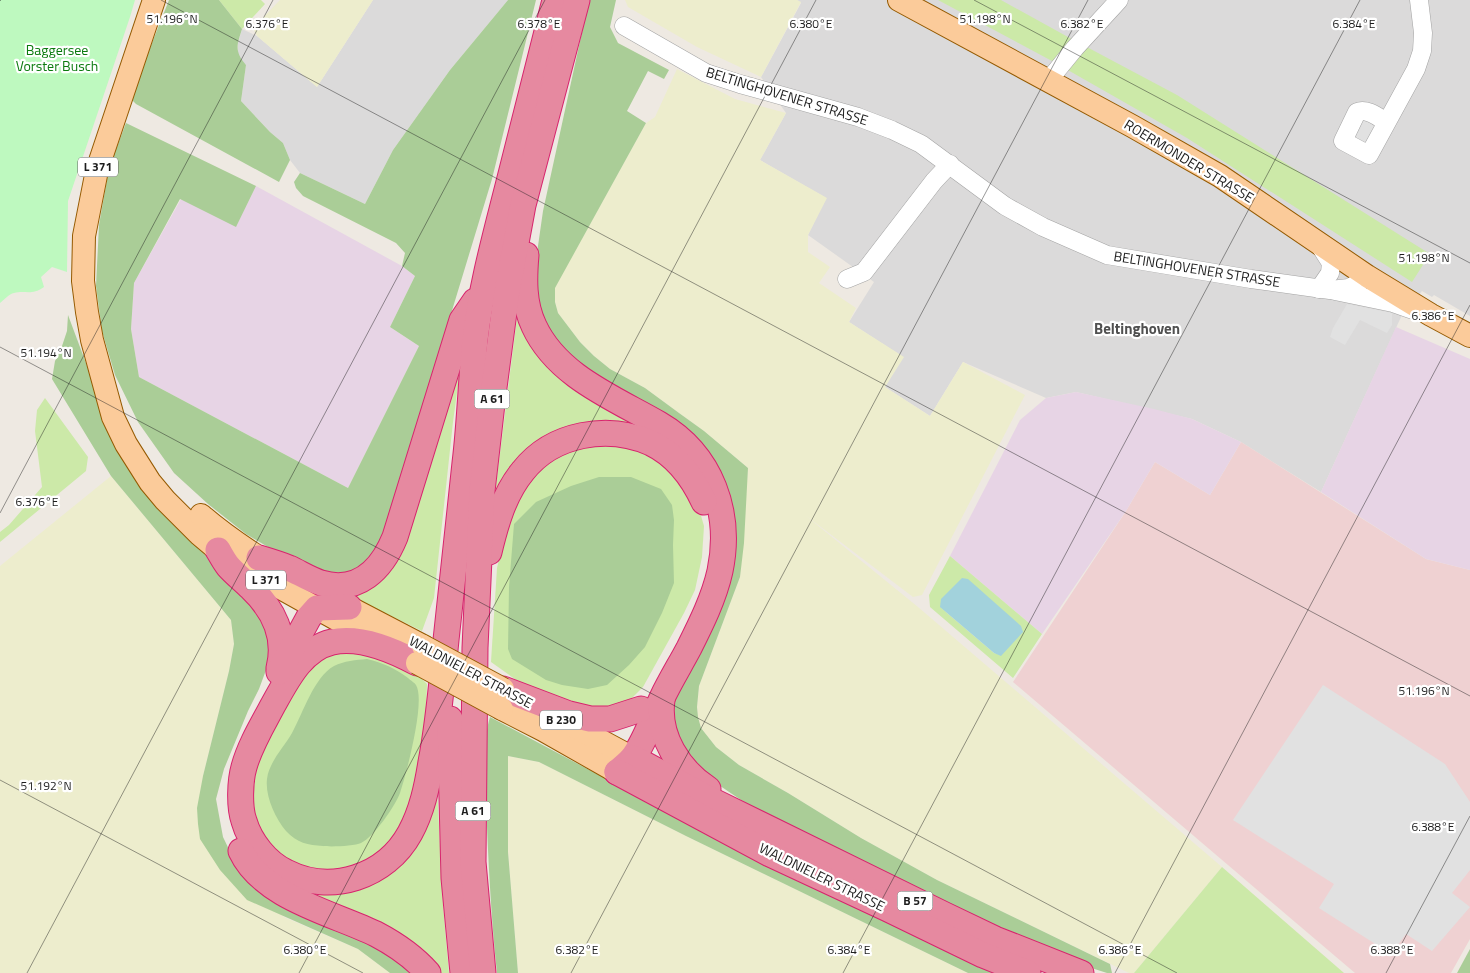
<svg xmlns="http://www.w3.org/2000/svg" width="1470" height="973" font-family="'Titillium Web',sans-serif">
	<rect width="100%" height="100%" fill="#eee9e2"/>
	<!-- residential -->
	<g fill="#dbdada">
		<polygon points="373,0 508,0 450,70 393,150 365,204 300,173 290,160 283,143 270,132 241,101 246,65 238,56 238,43 242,29 257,36 317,87"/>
		<polygon points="797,0 1470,0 1470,316 1434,295 1432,297 1422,291 1401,317 1321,492 1241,442 1192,419 1076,392 1046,398 963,362 930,416 885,387 903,357 849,322 874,282 808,235 826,198 760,160 786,113 761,77 801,3"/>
	</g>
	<!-- commercial -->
	<polygon fill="#efd1d2" points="1241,442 1426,559 1470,570 1470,939 1451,973 1355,973 1013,682 1126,511 1155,462 1210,495"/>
	<!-- industrial -->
	<g fill="#e7d4e5">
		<polygon points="256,186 402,266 415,276 390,327 419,346 348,488 139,377 131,329 134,283 181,199 236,226"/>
		<polygon points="1396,327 1470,359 1470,570 1426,559 1321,492"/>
		<polygon points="1076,392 1154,409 1192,419 1241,442 1210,495 1155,462 1126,511 1042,634 950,556 1020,420 1046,398"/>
	</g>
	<!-- farmland -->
	<g fill="#ededcd">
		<polygon points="280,0 373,0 317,87 257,36 254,30 255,26"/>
		<polygon points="625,0 797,0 801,2 761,77 697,47 628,7"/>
		<polygon points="677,69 735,99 786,113 760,160 827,198 808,235 808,252 830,267 819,283 856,308 849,322 904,357 885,387 930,416 963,362 1025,395 922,595 913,597 805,515 918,607 1222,867 1134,973 1129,973 937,880 861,838 788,793 739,765 716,747 701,728 698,717 697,707 699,686 740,577 748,468 704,431 679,413 645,388 610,369 594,356 580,342 558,313 555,302 554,289 646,123 655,117"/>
		<polygon points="111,476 231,620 234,644 229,671 203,776 198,824 284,917 358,949 390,973 0,973 0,566"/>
		<polygon points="508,756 539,762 686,836 968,973 518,973 508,852"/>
	</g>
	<!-- grass -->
	<g fill="#cce9a8" fill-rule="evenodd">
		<polygon points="219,0 261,0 265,4 242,29"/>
		<polygon points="938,0 1001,0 1068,37 1177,95 1430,254 1412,282 1187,138 1052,61"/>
		<path d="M520,293c7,24 13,49 31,68 53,54 148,65 164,150 4,21 3,43 -5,64 5,-32 6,-56 -7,-86 -9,-21 -28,-38 -48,-48 -7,-3 -14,-7 -21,-10 -44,-15 -94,4 -122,40 -9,12 -13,29 -18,43l-2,3z"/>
		<polygon points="466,326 453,422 434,598 422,631 342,592"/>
		<polygon points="45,398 88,457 86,471 0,542 0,532 9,525 42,487 35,431 37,410"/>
		<polygon points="613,441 660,457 697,502 704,526 702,557 695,590 684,613 643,687 629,701 600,714 526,687 491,662 497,568 511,508 529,478 577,442"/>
		<path d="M950,556l92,78 -29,44 -83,-71 -1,-12zM940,607l61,48 -7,-2z"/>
		<polygon points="358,648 413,670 427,684 425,741 413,800 403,823 380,853 343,872 321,872 283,860 267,845 254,819 250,792 257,751 289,691 323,654"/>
		<polygon points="436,769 443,904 449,973 436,973 292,893 276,873 380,874"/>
		<polygon points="1222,867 1344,973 1134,973"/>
	</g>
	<!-- forest -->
	<g fill="#aacd97">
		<path d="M169,0h50l23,29c-5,16 -8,22 4,36l-5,36 29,31 13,11 7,17 -11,22 -143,-78 -4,-4 -1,-4z"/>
		<polygon points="508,0 536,0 492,179 381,544 366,567 341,578 302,567 246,534 208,504 174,473 138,422 115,375 102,331 96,286 99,225 109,168 126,123 256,186 236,227 180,199 134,283 131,329 139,377 348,488 419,346 390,327 415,276 402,266 405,253 396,243 303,196 296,188 294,182 300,173 365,204 393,150 450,70"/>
		<polygon points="589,0 616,0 610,27 618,43 669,70 664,79 648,71 627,111 646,123 555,288 555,302 558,313 580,342 594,356 610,369 645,388 679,413 704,431 748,468 744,543 740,577 699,686 697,707 698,717 701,728 716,747 739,765 788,793 861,838 937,880 1110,964 1112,973 1107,973 1076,963 990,927 782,824 741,800 698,771 677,747 670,711 729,511 566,356 541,319 534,274 543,211"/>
		<polygon points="68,315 111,430 143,487 261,612 272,654 259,689 248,711 224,769 216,799 223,837 236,864 385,949 415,973 390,973 358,949 247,900 220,870 200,839 198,824 197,808 203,776 229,671 234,644 231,620 111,476 52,379 55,361 61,349 67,331"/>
		<polygon points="599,477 631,477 661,489 672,505 674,520 673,545 674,583 662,613 645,647 629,665 607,685 588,689 562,685 546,680 512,659 508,649 509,587 514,524 536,502 571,486"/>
		<path d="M367,659c16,4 28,9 41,19 2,2 7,5 8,7 10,16 -10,90 -16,108 -5,13 -26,44 -39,50 -6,3 -30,4 -38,3 -15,-1 -26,-3 -37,-15 -11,-13 -21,-35 -19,-52 2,-17 17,-32 25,-46 11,-20 22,-56 42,-67 10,-5 22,-6 33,-7z"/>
		<path d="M490,717l242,129 269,127h-33l-282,-137 -147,-74 -31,-6v96l10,121h-21c-6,-57 -9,-115 -11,-173 0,-27 -4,-57 4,-83z"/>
		<polygon points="1470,949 1470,973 1457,973"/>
	</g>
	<!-- park -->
	<path fill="#bef9bf" d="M0,0h135l-5,17 -62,184 -1,71 -15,-5 -11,10 3,10c-13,9 -18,3 -30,6 -5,1 -10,7 -14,10z"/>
	<!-- parking -->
	<g fill="#e1e1e1">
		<polygon points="1363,115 1380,125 1367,149 1349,139"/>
		<polygon points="1347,304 1392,313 1392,325 1387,333 1360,320 1345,345 1330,337 1333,328"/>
		<polygon points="1323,685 1445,764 1470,802 1470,870 1452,893 1470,907 1432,951 1406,934 1391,954 1319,908 1334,884 1233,820"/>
	</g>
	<!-- water -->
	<polygon fill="#a2d2dc" points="962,578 968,579 1021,626 1023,632 1001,656 994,653 940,607 941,599"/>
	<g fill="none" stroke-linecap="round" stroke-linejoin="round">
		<!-- minor casing -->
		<g stroke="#a4a4a4" stroke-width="19">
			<g id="minor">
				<polyline points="624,26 706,73 740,84 858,117 892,130 921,144 1005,206 1043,227 1107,255 1251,279 1330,290 1349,288 1360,282 1367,276"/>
				<polyline points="1048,81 1075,48 1119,0"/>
				<path d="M1386,122c-8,-5 -19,-14 -29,-10l-14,29 26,14 47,-86 6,-18 1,-18 -4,-33"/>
				<polyline points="847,279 864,272 934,181 950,164"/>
				<polyline points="1319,289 1330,273 1331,263 1320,246"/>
				<polyline points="1335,291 1393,303 1410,309"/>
			</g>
		</g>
		<!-- major casing -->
		<g stroke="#955a00" stroke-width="24">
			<g id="major">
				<polyline points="154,0 97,170 84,236 83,281 87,312 92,340 113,417 126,444 150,482 165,500 199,534 218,550 250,571 381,644"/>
				<polyline points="899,0 1132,126 1220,176 1367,276 1431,315 1470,336"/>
				<path d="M201,515c23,20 47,36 73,52"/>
				<polyline points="333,599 423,646"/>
				<polyline points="502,709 543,730 617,772"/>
				<polyline points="551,714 633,758"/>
			</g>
		</g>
		<!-- highway casing -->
		<g stroke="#d7246d" stroke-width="27">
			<g id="highway">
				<path d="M526,255c-2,23 -3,48 8,71 23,50 80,72 125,98 53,31 73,89 61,147 -6,27 -19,53 -31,77 -9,17 -19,33 -27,50 -9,19 -16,41 -28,58 -4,6 -11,11 -17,16"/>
				<path d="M218,550c3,5 6,11 10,16 7,8 15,14 23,22 22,21 36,48 28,80"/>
				<path d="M489,552c7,-29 15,-58 34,-81 30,-38 85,-47 128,-28 25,12 42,35 53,59"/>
				<path d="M259,558c10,3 20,6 30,10 11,5 20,11 32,15 37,11 61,-14 74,-46l67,-217 13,-19"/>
				<path d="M417,663c-24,-13 -58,-27 -85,-21 -30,7 -45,38 -59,63 -10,19 -23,40 -29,62 -4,14 -5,40 0,54 6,21 23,42 42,51 45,23 100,5 124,-39 12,-22 17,-46 21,-71 8,-41 11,-82 15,-122 6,-60 13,-118 19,-177 5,-41 6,-82 10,-123 6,-52 20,-103 33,-154 16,-62 31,-124 47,-186"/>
				<polyline points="279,672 309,617 317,608 349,607"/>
				<polyline points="503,689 569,714 590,719 610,719 641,709"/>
				<path d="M662,700c-5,36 17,70 46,89"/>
				<polyline points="450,719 454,878 463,973"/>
				<polyline points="633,758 713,801 945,915 995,939 1081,973"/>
				<polyline points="617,772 770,854 888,909 983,955 1028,973"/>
				<path d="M241,851c22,47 92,62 135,83 19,10 37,22 52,39"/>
				<polyline points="483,973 473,862 475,648 482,491 493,395 506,297 523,205 577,0"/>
			</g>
		</g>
		<!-- minor -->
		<use href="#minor" stroke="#fff" stroke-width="18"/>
		<!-- major -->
		<use href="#major" stroke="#fbcb9a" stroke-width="22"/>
		<!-- highway -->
		<use href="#highway" stroke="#e689a0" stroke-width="25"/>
		<!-- major-bridge casing -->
		<g stroke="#955a00" stroke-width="24" stroke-linecap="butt">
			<g id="major-bridge">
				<polyline points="423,646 503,689"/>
				<polyline points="417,663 502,709"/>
			</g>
		</g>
		<!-- major-bridge -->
		<use href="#major-bridge" stroke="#fbcb9a" stroke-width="22"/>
	</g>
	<!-- ticks -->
	<path fill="none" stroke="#1d1d1d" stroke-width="1" stroke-opacity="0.45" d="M161,0l1309,696M974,0l496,263M0,1l1,-1M0,347l1177,626M0,513l273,-513M0,780l363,193M27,973l518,-973M299,973l517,-973M571,973l517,-973M843,973l517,-973M1115,973l355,-668M1386,973l84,-157"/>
	<g text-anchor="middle" stroke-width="4.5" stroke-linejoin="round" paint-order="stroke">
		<!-- shield labels -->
		<g fill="#fff" stroke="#616161" stroke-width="1">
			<rect x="78" y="157.5" width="40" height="19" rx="4"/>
			<rect x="474.5" y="389.5" width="35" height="19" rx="4"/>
			<rect x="246" y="570.5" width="40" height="19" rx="4"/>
			<rect x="540" y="710.5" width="42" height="19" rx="4"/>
			<rect x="455.5" y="801.5" width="35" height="19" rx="4"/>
			<rect x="897.5" y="891.5" width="35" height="19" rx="4"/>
		</g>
		<g font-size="12" font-weight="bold" fill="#1d1d1d">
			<text x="98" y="171">L 371</text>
			<text x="492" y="403">A 61</text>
			<text x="266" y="584">L 371</text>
			<text x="561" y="724">B 230</text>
			<text x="473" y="815">A 61</text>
			<text x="915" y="905">B 57</text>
		</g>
		<!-- park labels -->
		<g font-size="14" fill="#0b7a0e" stroke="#fff">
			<text x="57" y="55">Baggersee<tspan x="57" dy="16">Vorster Busch</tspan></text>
		</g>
		<!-- street labels -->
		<g font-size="14" fill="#1d1d1d" stroke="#fff">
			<text transform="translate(787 96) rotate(17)" y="5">BELTINGHOVENER STRASSE</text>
			<text transform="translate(1189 161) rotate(31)" y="5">ROERMONDER STRASSE</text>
			<text transform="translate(1197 269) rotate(9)" y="5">BELTINGHOVENER STRASSE</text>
			<text transform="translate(471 672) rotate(28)" y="5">WALDNIELER STRASSE</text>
			<text transform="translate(822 877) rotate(26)" y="5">WALDNIELER STRASSE</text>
		</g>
		<!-- neighbourhood labels -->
		<g font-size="15" font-weight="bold" fill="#505050" stroke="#fff">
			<text x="1137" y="334">Beltinghoven</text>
		</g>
	</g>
	<g font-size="12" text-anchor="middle" fill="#1d1d1d" stroke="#fff" stroke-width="4.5" stroke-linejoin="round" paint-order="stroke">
		<text x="172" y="23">51.196°N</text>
		<text x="985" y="23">51.198°N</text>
		<text x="267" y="28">6.376°E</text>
		<text x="539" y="28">6.378°E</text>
		<text x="811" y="28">6.380°E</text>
		<text x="1082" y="28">6.382°E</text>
		<text x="1354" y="28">6.384°E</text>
		<text x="1424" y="262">51.198°N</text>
		<text x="1433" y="320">6.386°E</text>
		<text x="46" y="357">51.194°N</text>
		<text x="37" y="506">6.376°E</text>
		<text x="1424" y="695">51.196°N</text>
		<text x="46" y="790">51.192°N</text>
		<text x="1433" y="831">6.388°E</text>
		<text x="305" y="954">6.380°E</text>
		<text x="577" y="954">6.382°E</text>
		<text x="849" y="954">6.384°E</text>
		<text x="1120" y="954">6.386°E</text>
		<text x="1392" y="954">6.388°E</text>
	</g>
</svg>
